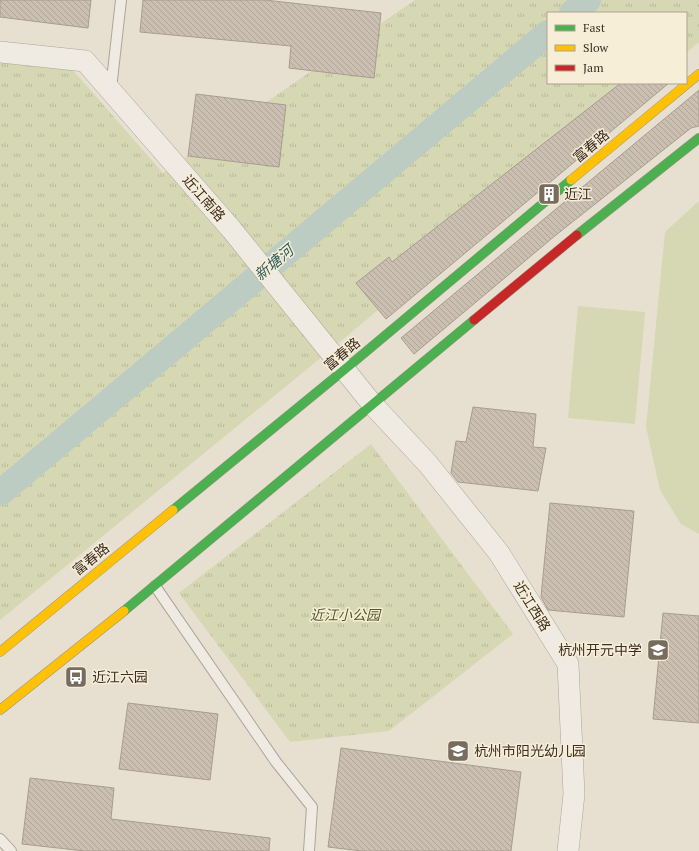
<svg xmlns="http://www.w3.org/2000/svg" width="699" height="851" font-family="'PT Serif','Noto Sans SC',serif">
	<defs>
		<pattern id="park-tufts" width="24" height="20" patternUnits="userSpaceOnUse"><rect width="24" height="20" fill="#d6d7b3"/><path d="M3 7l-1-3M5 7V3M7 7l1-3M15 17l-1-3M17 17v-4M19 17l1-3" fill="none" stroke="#b9b99a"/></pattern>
		<pattern id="building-back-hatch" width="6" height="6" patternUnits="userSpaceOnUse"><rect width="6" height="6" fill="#cbbfb2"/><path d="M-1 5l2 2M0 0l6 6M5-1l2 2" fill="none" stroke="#afa499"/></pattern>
	</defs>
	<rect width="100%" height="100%" fill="#e7e0d1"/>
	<!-- green -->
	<g fill="#d6d7b3">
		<polygon points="699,201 699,534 681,524 660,490 646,427 665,232"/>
		<polygon points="578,306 645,312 635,424 568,418"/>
	</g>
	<!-- park -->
	<g fill="url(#park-tufts)">
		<polygon points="415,0 699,0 699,42 686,53 686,13 548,13 548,83 650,83 317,361 0,620 0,46 57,52 163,173"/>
		<polygon points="371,444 513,634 389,731 290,742 179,593"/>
	</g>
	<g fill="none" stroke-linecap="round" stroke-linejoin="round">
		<!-- canal -->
		<g stroke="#bcccc2" stroke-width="26">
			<polyline points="572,13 588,0"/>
			<polyline points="0,493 548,33"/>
		</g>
	</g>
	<!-- building -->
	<g fill="url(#building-back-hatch)" stroke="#a89c90">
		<polygon points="0,0 91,0 88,28 0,17"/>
		<polygon points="143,0 265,0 381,13 374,78 289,68 291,46 140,32"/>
		<polygon points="621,83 669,83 386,319 356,283 389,257 392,262"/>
		<polygon points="699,90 699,126 691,128 556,235 414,354 401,338"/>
		<polygon points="196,94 286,105 279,167 188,156"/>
		<polygon points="473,407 536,414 533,447 546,448 538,491 458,482 451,473 456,441 466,442"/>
		<polygon points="550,503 634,511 624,617 548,610 541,597"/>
		<polygon points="663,613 699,616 699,723 653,719"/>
		<polygon points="128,703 218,714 210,780 119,769"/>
		<polygon points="341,748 521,772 511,851 362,851 328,847"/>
		<polygon points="30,778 114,788 111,819 270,838 269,851 85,851 22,844"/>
	</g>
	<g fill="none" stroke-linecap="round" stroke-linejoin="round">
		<!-- lane casing -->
		<g stroke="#ada599" stroke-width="12">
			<g id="lane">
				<polyline points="111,89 121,0"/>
				<polyline points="155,586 276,762 312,807 309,851"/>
				<polyline points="0,839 11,851"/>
			</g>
		</g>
		<!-- street casing -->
		<g stroke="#ada599" stroke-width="22">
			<polyline id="street" points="0,52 85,61 232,230 373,405 428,464 499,553 568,664 574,794 568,851"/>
		</g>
		<!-- fast casing -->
		<g stroke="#9c958a" stroke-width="10">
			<g id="fast">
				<polyline points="577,235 699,138"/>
				<polyline points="173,510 344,370 571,180"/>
				<polyline points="124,611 474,320"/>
			</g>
		</g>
		<!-- slow casing -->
		<g stroke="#9c958a" stroke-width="10">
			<g id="slow">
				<polyline points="571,180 699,74"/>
				<polyline points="0,652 173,510"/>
				<polyline points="0,710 124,611"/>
			</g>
		</g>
		<!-- jam casing -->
		<g stroke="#9c958a" stroke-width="10">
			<polyline id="jam" points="474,320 577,235"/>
		</g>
		<!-- lane -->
		<use href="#lane" stroke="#efebe3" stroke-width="10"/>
		<!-- street -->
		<use href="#street" stroke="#efebe3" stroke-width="21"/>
		<!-- fast -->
		<use href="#fast" stroke="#4caf50" stroke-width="9"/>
		<!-- slow -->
		<use href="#slow" stroke="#ffc107" stroke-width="9"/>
		<!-- jam -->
		<use href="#jam" stroke="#c62828" stroke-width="9"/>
	</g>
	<!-- icons -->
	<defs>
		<g id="building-square" transform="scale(1.15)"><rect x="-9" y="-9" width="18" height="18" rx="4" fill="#786c5e" stroke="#f7eed8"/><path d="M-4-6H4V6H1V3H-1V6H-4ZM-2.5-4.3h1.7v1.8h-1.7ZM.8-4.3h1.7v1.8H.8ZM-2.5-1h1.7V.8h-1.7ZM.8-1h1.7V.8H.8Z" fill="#fff"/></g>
		<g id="school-square" transform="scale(1.15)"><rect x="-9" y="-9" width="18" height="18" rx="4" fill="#786c5e" stroke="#f7eed8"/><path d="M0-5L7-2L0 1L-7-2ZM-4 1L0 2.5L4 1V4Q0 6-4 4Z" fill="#fff"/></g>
		<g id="bus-square" transform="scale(1.15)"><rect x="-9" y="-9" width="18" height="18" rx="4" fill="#786c5e" stroke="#f7eed8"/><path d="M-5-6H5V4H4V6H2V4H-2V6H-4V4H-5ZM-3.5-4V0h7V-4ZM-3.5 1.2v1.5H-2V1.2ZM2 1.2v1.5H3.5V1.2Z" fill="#fff"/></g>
	</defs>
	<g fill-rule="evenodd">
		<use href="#building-square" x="549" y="194"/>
		<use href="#school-square" x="658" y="650"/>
		<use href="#bus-square" x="76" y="677"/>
		<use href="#school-square" x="458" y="751"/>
	</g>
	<g text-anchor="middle" stroke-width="3" stroke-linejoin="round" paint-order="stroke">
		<!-- street labels -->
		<g font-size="14" fill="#3d2e20" stroke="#f7eed8">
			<text transform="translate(591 146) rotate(-40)" y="5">富春路</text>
			<text transform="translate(204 198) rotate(49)" y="5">近江南路</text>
			<text transform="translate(342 354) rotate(-40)" y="5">富春路</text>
			<text transform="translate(91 559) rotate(-39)" y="5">富春路</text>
			<text transform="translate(532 606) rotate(58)" y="5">近江西路</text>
		</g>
		<!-- poi labels -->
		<g font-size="14" fill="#3d2e20" stroke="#f7eed8" text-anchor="start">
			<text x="564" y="199">近江</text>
			<text x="642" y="655" text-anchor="end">杭州开元中学</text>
			<text x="92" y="682">近江六园</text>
			<text x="474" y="756">杭州市阳光幼儿园</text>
		</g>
		<!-- park labels -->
		<g font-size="14" font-style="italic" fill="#4d5a26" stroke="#f7eed8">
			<text x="345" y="620">近江小公园</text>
		</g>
		<!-- water labels -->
		<g font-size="15" font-style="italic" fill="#2f5d5a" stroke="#f7eed8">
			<text transform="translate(274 263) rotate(-40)" y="5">新塘河</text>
		</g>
	</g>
	<!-- legend -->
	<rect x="547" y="12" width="140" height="72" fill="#f7eed8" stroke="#ada18e"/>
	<rect x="555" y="25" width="20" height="6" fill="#4caf50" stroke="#ada18e"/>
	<text x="583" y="32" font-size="12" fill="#3d2e20">Fast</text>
	<rect x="555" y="45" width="20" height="6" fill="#ffc107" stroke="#ada18e"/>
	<text x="583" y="52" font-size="12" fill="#3d2e20">Slow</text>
	<rect x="555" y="65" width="20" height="6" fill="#c62828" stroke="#ada18e"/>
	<text x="583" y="72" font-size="12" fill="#3d2e20">Jam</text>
</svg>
